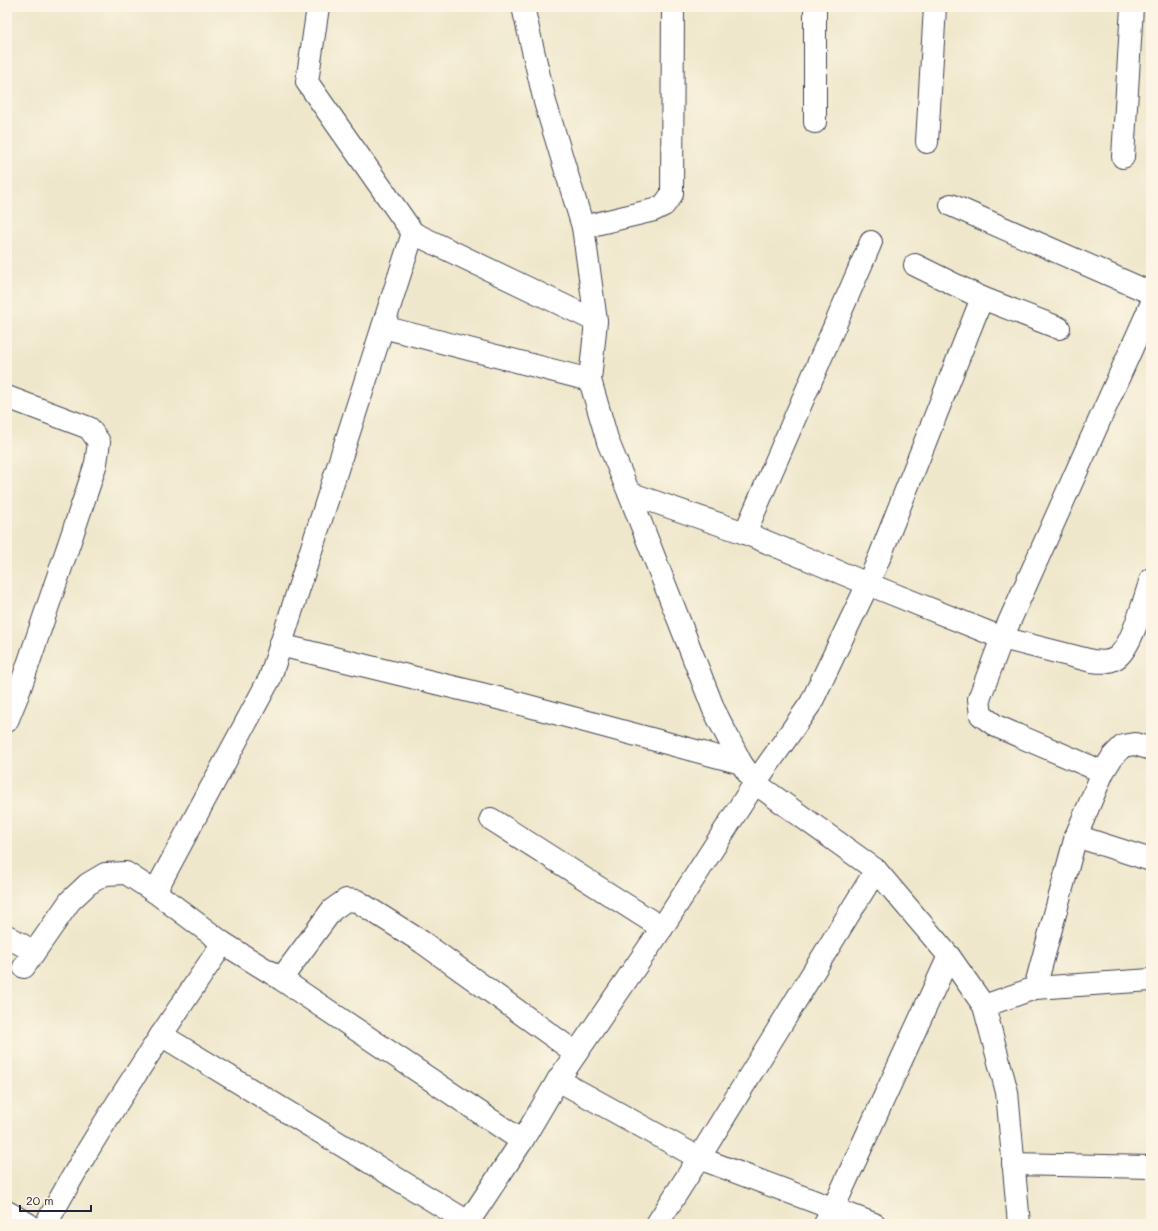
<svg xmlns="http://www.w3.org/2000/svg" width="1158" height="1231" font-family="Mali,sans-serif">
	<rect width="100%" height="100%" fill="#fcf5e5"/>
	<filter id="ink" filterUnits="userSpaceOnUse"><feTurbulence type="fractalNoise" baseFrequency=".025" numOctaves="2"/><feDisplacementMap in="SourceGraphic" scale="8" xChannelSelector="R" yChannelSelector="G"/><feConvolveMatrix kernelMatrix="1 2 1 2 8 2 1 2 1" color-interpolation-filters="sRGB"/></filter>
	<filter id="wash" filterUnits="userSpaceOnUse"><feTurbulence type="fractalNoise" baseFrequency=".012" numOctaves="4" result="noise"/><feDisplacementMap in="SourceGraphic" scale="16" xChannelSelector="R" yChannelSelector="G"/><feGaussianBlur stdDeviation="0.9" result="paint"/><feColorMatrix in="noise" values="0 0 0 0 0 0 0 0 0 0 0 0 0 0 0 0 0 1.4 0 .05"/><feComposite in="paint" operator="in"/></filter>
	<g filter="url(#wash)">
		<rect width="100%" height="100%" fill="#eee7cb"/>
	</g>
	<g filter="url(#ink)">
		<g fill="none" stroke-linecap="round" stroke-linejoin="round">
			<!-- minor casing -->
			<g stroke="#414051" stroke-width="24">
				<g id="minor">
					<polyline points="318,7 307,82 413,233 596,321"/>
					<polyline points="523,7 545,102 583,227 596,321 590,380 608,442 629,493 714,710 741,763 755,783 876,870 949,956 984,1006 1007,1092 1019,1224"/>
					<polyline points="815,122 815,7"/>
					<polyline points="927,142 935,7"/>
					<polyline points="1123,157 1132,7"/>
					<polyline points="951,205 1151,293"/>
					<polyline points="583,227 654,210 664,205 672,194 673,7"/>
					<polyline points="915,265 982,298 1059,328"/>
					<polyline points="383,327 590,380"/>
					<polyline points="7,397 89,428 99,442 96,463 89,485 18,694 7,721"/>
					<polyline points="629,493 745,533 868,584 1002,638 1151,305"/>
					<polyline points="745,533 871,242"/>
					<polyline points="280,645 510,701 741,763"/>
					<path d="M1103,772l-107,-46 -15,-11 -2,-16 23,-61 90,23c8,1 16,2 24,-3 16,-10 29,-61 35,-79"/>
					<polyline points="491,819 662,928"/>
					<polyline points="1076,836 1151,860"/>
					<polyline points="155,892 270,678 413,233"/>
					<polyline points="7,936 34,952"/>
					<polyline points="24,967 70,901 88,884 105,874 126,873 155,892 223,943 281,979 522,1141"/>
					<polyline points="281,979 332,910 346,900 357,901 422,942 576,1053"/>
					<polyline points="1035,988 1151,980"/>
					<polyline points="984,1006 1035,988 1076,836 1103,772 1113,756 1123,746 1135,744 1151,749"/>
					<polyline points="161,1035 468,1222"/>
					<polyline points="558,1080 699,1158 874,1224"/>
					<polyline points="1013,1164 1151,1167"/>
					<polyline points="7,1212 28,1224"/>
					<path d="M46,1224c14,-25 28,-50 42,-74 43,-71 89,-139 135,-207"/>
					<polyline points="467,1224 522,1141 558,1080 662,928 755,783 811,703 868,584 880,556 982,298"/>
					<polyline points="657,1224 699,1158 876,870"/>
					<polyline points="825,1224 833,1209 949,956"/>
				</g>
			</g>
			<!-- minor -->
			<use href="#minor" stroke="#fff" stroke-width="22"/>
		</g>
	</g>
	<!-- margin -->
	<rect width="1158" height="1231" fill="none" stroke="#fcf5e5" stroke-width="24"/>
	<!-- scale -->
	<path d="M20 1205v6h71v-6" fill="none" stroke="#22223b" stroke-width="2"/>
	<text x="26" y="1205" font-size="12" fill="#22223b" stroke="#fcf5e5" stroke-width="3" paint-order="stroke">20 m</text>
</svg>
